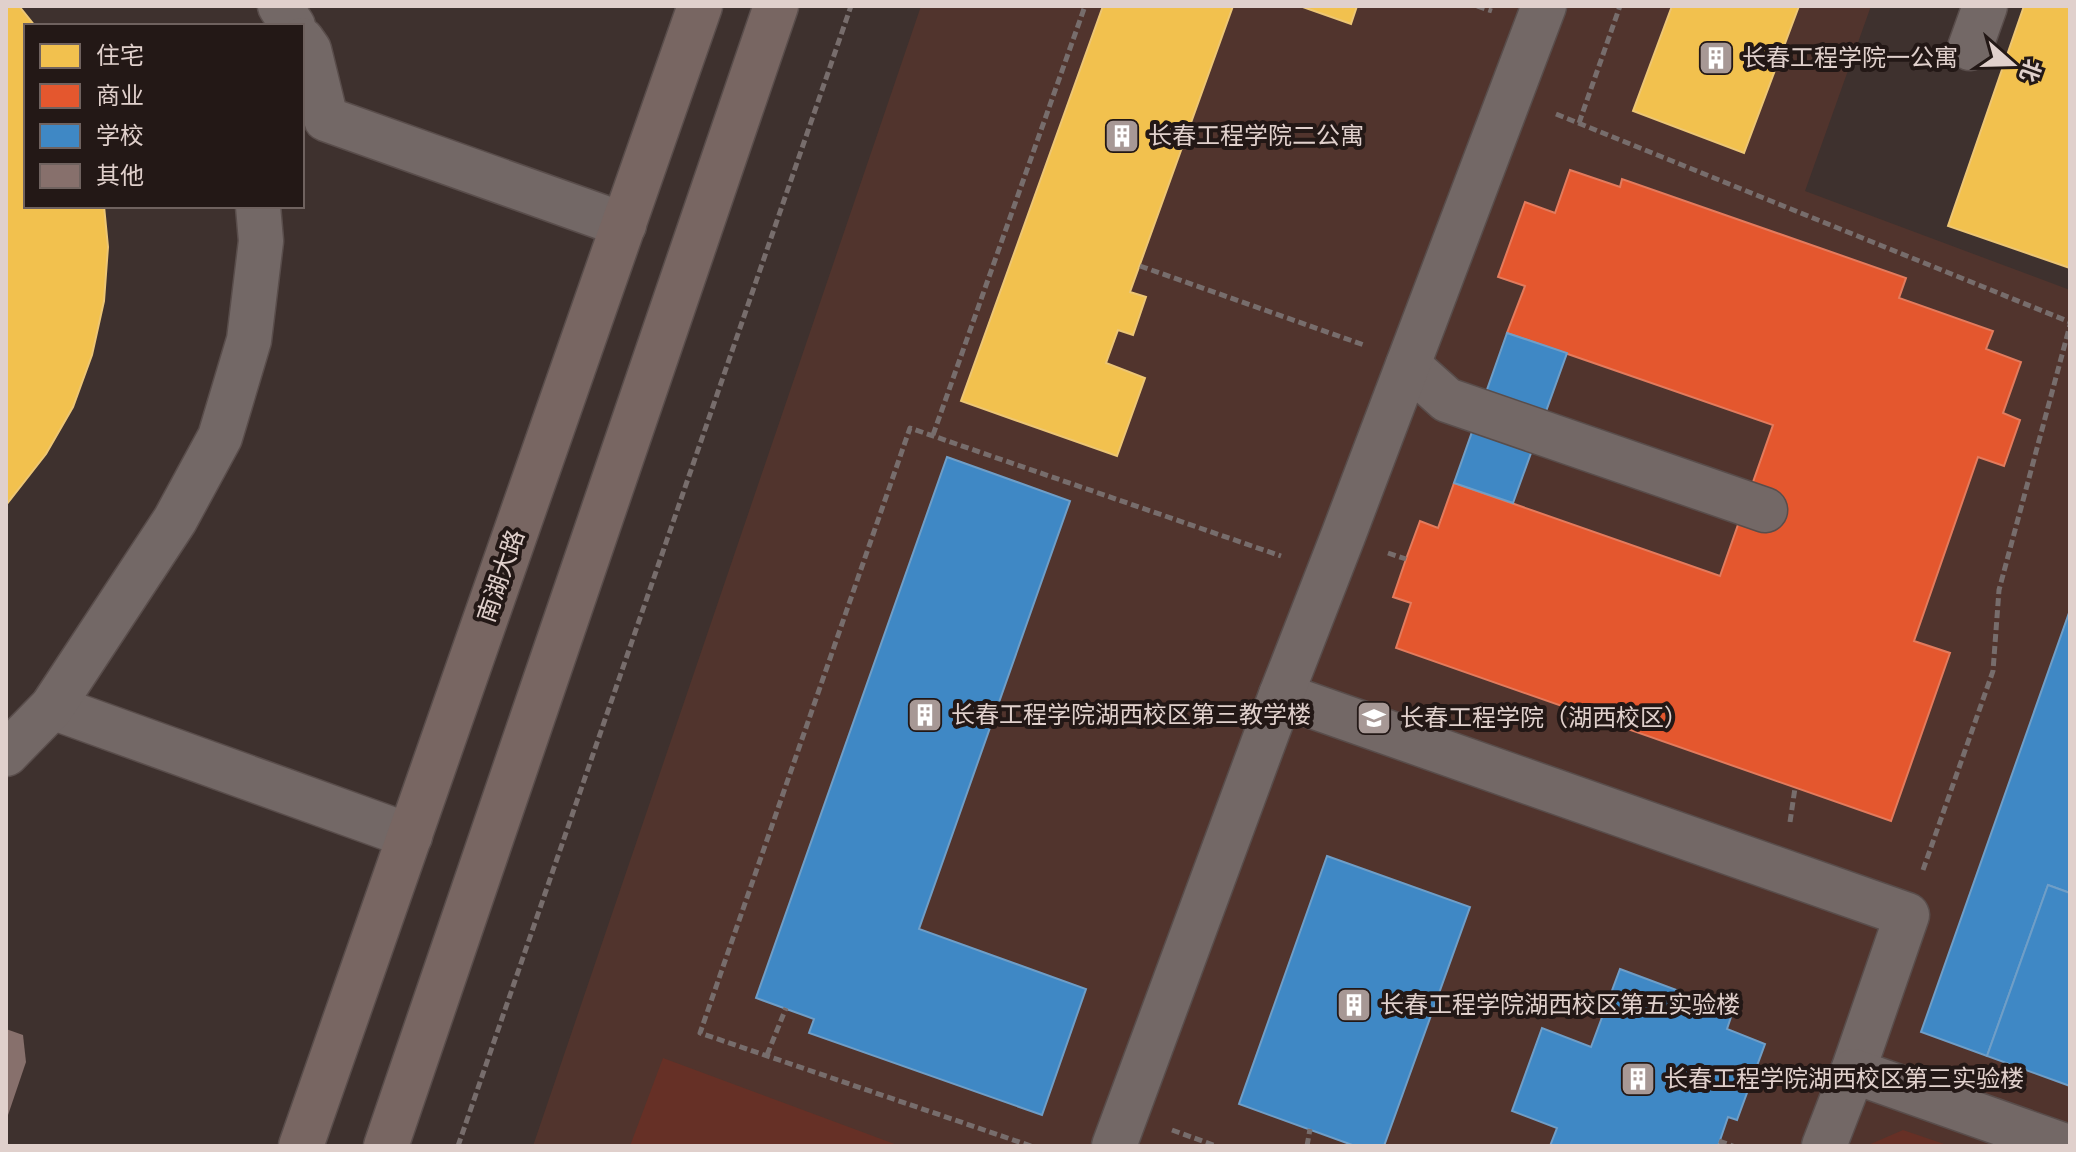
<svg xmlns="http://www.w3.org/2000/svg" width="2076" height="1152" font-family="Overpass,'Noto Sans SC',sans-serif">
	<rect width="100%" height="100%" fill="#3e312e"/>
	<!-- built -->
	<polygon fill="#51342d" points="921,6 1871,6 1805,191 2070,290 2070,1146 533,1146"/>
	<!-- green -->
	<g fill="#663026">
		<polygon points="663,1058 900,1146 630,1146"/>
		<polygon points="1903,1130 1950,1146 1866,1146"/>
	</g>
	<!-- homes -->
	<g fill="#f2c14e" stroke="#edc674" stroke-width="2">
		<polygon points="6,6 19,6 35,26 26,26 26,206 104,206 108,247 104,301 92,355 73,407 46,454 6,505"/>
		<polygon points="1103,6 1233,6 1130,292 1146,297 1133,335 1118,330 1106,363 1145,378 1117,456 961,401"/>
		<polygon points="1300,6 1357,6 1351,24"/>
		<polygon points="1672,6 1799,6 1744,153 1633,111"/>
		<polygon points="2024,6 2070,6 2070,268 1948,226"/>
	</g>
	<!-- shops -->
	<polygon fill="#e4572e" stroke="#e37b5d" stroke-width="2" points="1570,170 1620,187 1622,179 1906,278 1899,298 1993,331 1986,349 2021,362 2003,413 2020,420 2004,466 1978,457 1914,641 1950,653 1891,821 1396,648 1411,603 1393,597 1406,559 1420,521 1438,528 1454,483 1720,576 1773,425 1507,333 1525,286 1498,277 1525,202 1555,213"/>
	<!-- schools -->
	<g fill="#3f88c5" stroke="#6f9ec7" stroke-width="2">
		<polygon points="1507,333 1567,353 1513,503 1454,483"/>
		<polygon points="947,457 1070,501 919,929 1086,989 1042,1115 809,1033 814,1019 756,998"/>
		<polygon points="2070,610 2070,893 2048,885 1987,1056 1921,1032"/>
		<polygon points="1327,856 1470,907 1384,1146 1355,1146 1239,1104"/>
		<polygon points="2048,885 2070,893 2070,1086 1987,1056"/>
		<polygon points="1620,969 1733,1011 1727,1029 1765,1044 1737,1120 1728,1117 1718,1146 1550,1146 1557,1128 1512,1111 1542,1028 1591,1047"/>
	</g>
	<!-- building -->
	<polygon fill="#87706c" points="6,1029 23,1035 26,1062 7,1118"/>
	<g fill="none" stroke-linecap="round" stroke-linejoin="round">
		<!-- minor casing -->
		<g stroke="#594d4b" stroke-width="47">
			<g id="minor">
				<polyline points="280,6 293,26"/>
				<polyline points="302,40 309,50 326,119 624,225"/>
				<polyline points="1970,48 1985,6"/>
				<polyline points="1408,365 1447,400 1765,510"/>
				<polyline points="1281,695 1907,915 1853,1071 1824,1146"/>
				<polyline points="52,707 410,836"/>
				<polyline points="6,754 52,707 175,520 220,437 249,340 261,241 258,206"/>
				<polyline points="1853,1071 2065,1146"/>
				<polyline points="1114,1146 1281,695 1343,536 1544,6"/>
			</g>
		</g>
		<!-- major casing -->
		<g stroke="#594d4b" stroke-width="47">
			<g id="major">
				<polyline points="301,1146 700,6"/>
				<polyline points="386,1146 776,6"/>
			</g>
		</g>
		<!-- path -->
		<g stroke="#776d6c" stroke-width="5" stroke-dasharray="8 4" stroke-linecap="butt">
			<polyline points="1477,6 1492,11"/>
			<polyline points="1556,114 2070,322"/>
			<polyline points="1579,123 1620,6"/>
			<polyline points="1140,266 1364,345"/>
			<polyline points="933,435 1085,6"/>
			<polyline points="1388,553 1406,559"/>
			<polyline points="1790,822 1795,788"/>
			<polyline points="1923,870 1993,671 1999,590 2070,325"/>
			<polyline points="767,1055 786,1008"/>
			<polyline points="1172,1130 1216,1146"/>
			<polyline points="1719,1141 1733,1146"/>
			<polyline points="458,1146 851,6"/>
			<polyline points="1031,1146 700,1033 910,428 1281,556"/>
			<polyline points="1307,1146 1310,1129"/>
		</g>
		<!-- minor -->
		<use href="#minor" stroke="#736866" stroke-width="44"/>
		<!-- major -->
		<use href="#major" stroke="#786662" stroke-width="44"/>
	</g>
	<!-- icons -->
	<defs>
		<g id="building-square" transform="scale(1.8)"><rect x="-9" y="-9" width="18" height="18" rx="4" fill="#a79895" stroke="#231816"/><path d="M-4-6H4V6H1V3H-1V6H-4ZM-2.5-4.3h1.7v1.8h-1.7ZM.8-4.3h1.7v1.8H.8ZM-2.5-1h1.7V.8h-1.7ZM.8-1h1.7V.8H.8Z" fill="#fff"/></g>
		<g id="university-square" transform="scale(1.8)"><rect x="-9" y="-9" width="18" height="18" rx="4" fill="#a79895" stroke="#231816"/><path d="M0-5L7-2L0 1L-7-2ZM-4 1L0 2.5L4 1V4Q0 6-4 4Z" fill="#fff"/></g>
	</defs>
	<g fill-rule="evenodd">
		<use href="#building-square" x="1716" y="58"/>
		<use href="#building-square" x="1122" y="136"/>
		<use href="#building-square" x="925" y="715"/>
		<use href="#university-square" x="1374" y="718"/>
		<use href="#building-square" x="1354" y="1005"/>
		<use href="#building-square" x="1638" y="1079"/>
	</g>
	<g text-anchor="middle" stroke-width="8" stroke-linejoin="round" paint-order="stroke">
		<!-- poi labels -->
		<g font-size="24" fill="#e0d0cc" stroke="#231816" text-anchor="start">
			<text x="1742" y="66">长春工程学院一公寓</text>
			<text x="1148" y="144">长春工程学院二公寓</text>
			<text x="951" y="723">长春工程学院湖西校区第三教学楼</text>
			<text x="1400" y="726">长春工程学院（湖西校区）</text>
			<text x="1380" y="1013">长春工程学院湖西校区第五实验楼</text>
			<text x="1664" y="1087">长春工程学院湖西校区第三实验楼</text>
		</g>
		<!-- street labels -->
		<g font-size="24" fill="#e0d0cc" stroke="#231816">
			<text transform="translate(501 576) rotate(-71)" y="8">南湖大路</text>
		</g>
	</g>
	<!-- border -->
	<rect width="2076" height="1152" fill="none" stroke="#e0d0cc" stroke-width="16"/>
	<!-- legend -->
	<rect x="24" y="24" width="280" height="184" fill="#231816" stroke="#6f625f" stroke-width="2"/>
	<rect x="40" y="44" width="40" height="24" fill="#f2c14e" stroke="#6f625f" stroke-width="2"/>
	<text x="96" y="64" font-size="24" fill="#e0d0cc">住宅</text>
	<rect x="40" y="84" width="40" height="24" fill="#e4572e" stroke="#6f625f" stroke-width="2"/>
	<text x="96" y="104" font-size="24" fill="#e0d0cc">商业</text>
	<rect x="40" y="124" width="40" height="24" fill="#3f88c5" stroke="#6f625f" stroke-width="2"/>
	<text x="96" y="144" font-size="24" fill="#e0d0cc">学校</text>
	<rect x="40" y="164" width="40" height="24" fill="#87706c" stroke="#6f625f" stroke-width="2"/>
	<text x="96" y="184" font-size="24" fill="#e0d0cc">其他</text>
	<!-- north arrow -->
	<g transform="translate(2012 64) rotate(110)" stroke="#231816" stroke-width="6" paint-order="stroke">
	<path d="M0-6L14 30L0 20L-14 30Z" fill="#e0d0cc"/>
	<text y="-12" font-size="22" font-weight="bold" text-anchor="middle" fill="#e0d0cc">北</text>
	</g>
</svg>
